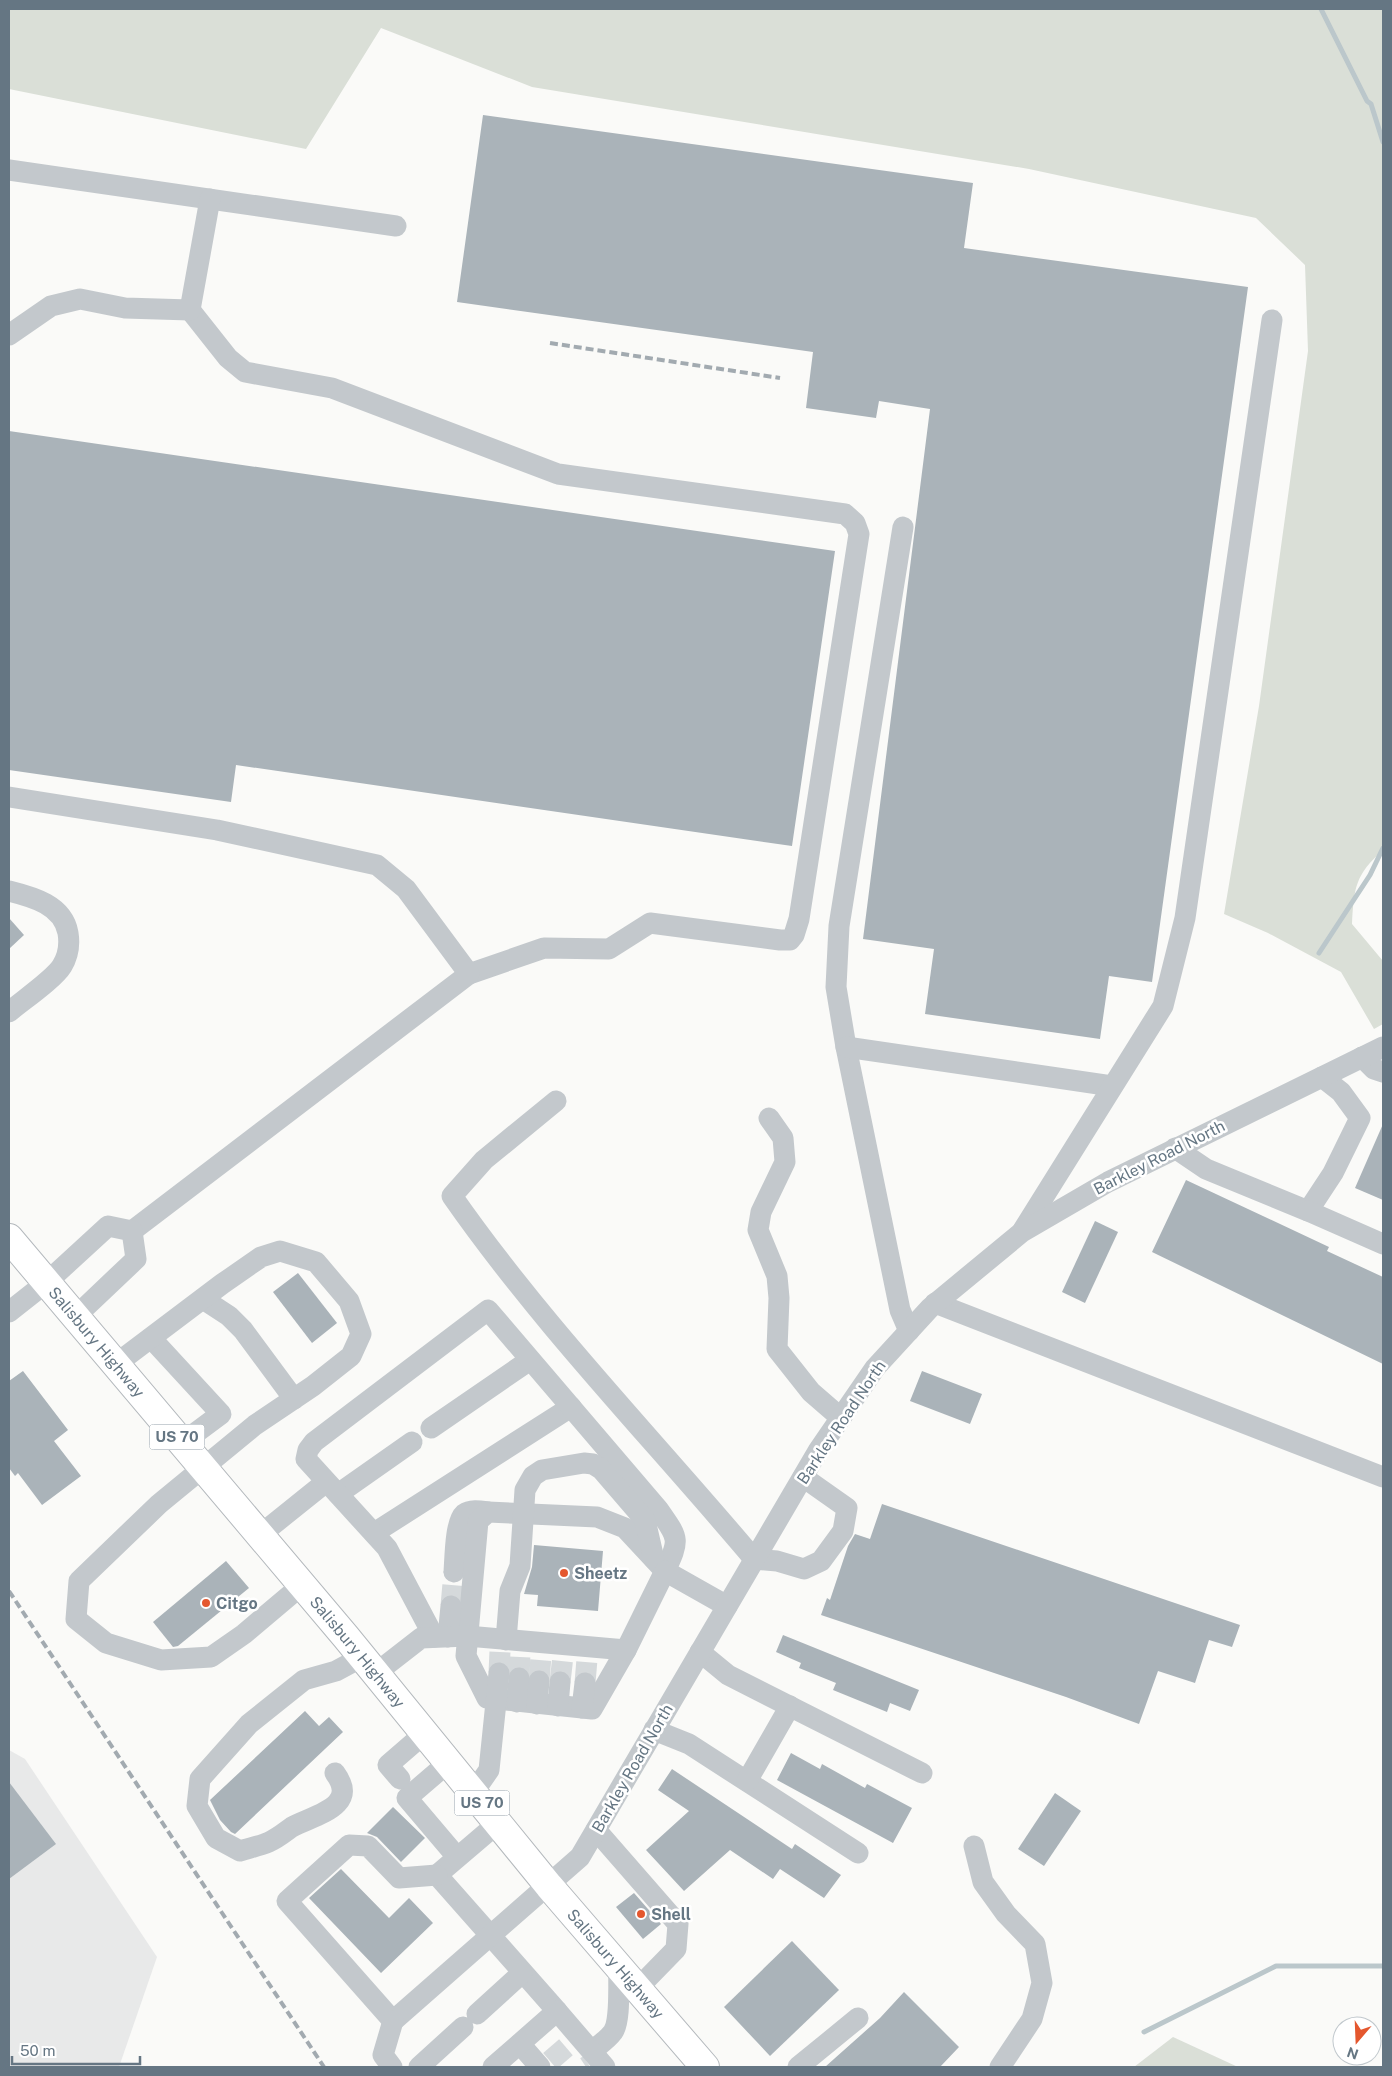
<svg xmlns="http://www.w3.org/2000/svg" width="1392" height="2076" font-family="'Public Sans',sans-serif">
	<rect width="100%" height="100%" fill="#fafaf8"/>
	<!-- built -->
	<polygon fill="#e8e9e9" points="9,1750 25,1759 157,1957 119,2067 9,2067"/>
	<!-- green -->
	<g fill="#dadfd7">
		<path d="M9,9h1374v841c-28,25 -29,38 -31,74l31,37v63l-9,5 -33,-57 -73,-39 -44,-19 35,-208 49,-355 -3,-86 -49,-47 -227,-49 -497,-82 -151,-59 -75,121 -297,-60z"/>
		<polygon points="1173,2037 1238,2067 1134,2067"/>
	</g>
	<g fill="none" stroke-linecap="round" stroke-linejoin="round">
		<!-- stream -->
		<g stroke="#bbc7cb" stroke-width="5">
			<polyline points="1321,9 1367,101 1371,104 1383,142"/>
			<polyline points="1319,953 1370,875 1383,848"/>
			<polyline points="1144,2032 1276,1966 1383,1966"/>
		</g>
	</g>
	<!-- building -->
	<g fill="#aab3b9">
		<polygon points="483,115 973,183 964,248 1248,287 1152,982 1109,976 1100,1039 925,1014 934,949 863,939 930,409 879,401 876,418 806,408 813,352 457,302"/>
		<polygon points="9,431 835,551 792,846 236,765 231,802 9,770"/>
		<polygon points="9,918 24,935 9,949"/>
		<polygon points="1383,1124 1383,1200 1355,1188"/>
		<polygon points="1186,1180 1329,1247 1327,1251 1383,1277 1383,1364 1152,1252"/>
		<polygon points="1095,1221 1118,1232 1085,1303 1062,1292"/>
		<polygon points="298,1273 337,1323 312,1343 273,1292"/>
		<polygon points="23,1371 68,1430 54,1441 81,1476 42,1505 18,1473 15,1476 9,1468 9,1381"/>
		<polygon points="922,1371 982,1394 970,1424 910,1401"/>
		<polygon points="882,1504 1240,1625 1232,1647 1209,1640 1195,1683 1158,1671 1139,1724 1066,1697 821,1615 827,1598 830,1600 848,1546 855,1534 870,1539"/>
		<polygon points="534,1545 603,1551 598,1611 537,1606 538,1595 524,1594 532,1567"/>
		<polygon points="226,1561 249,1588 178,1646 173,1647 153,1622"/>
		<polygon points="783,1635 919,1690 910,1711 890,1703 887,1712 833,1690 836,1683 799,1668 801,1663 776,1652"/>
		<polygon points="305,1711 319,1726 329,1717 343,1732 235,1834 231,1832 220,1820 210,1800"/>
		<polygon points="791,1753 820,1769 822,1764 865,1788 867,1784 912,1808 893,1843 777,1780"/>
		<polygon points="672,1769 792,1849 795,1844 841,1875 824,1898 780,1869 773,1879 730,1850 684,1891 646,1850 689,1811 658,1790"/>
		<polygon points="9,1782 56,1844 9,1879"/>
		<polygon points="1055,1793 1081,1811 1044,1866 1018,1849"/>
		<polygon points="393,1807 425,1838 401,1862 377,1837 367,1833"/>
		<polygon points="341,1869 389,1918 409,1898 433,1923 381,1973 309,1898"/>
		<polygon points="634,1893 661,1924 643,1939 616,1907"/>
		<polygon points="792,1941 839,1990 770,2056 724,2007"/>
		<polygon points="904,1992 959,2047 940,2067 825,2067 880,2018"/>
	</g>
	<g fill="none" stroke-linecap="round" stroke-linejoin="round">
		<!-- minor-tunnel -->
		<g stroke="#d5d9db" stroke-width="21" stroke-dasharray="21 11" stroke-linecap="butt">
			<polyline points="451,1606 454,1572"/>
			<polyline points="499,1673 500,1651"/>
			<polyline points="519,1678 520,1653"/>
			<polyline points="539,1681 541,1656"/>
			<polyline points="560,1682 563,1656"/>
			<polyline points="585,1683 587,1659"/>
			<polyline points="550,2061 571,2043"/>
			<polyline points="586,2067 589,2065"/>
		</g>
		<!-- highway casing -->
		<g stroke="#b4b9bd" stroke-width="30">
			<g id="highway">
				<path id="s1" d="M9,1238l337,399 203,249 156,181"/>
			</g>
		</g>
		<!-- minor -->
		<g stroke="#c3c8cc" stroke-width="21">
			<polyline points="9,170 396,226"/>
			<polyline points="190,310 228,358 245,372 332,388 558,474 845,514 855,523 859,534 799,919 794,935 790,940 780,940 650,923 609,949 544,948 469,974"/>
			<polyline points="9,335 51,306 80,299 125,308 190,310 210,199"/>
			<polyline points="903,527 839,926 836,987 846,1047 900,1310 909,1331"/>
			<polyline points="9,797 217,830 377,865 406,889 469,974 132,1231"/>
			<path d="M9,891c24,6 54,14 59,42 2,12 0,23 -6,33 -8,13 -40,35 -53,46"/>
			<polyline points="846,1047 1112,1086"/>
			<polyline points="1362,1057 1374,1069 1383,1072"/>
			<path d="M556,1101l-72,59 -32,36c90,129 201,243 302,363l23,2 27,8 17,-8 22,-30 4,-23 -44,-31"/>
			<polyline points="769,1118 783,1138 785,1162 761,1212 758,1230 777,1276 779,1298 777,1349 811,1392 841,1418"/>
			<polyline points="1175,1148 1206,1169 1308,1211 1333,1173 1360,1118 1341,1092 1322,1077"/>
			<polyline points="1308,1211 1383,1244"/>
			<polyline points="1023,1230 1163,1006 1185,918 1272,320"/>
			<polyline points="203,1299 229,1316 243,1330 294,1399"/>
			<polyline points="935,1303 1383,1477"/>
			<polyline points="9,1312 47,1282 108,1226 132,1231 136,1259 76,1316"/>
			<polyline points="151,1338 221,1414 182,1443"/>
			<polyline points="116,1364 222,1284 261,1257 280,1251 316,1262 349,1301 361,1334 351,1356 313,1386 255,1425 159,1504 79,1581 76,1619 106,1643 161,1660 211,1657 244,1634 302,1585"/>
			<polyline points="431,1428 530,1360"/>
			<polyline points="338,1494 412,1442"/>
			<polyline points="374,1533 571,1407"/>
			<polyline points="260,1535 326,1482"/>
			<path d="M454,1572c1,-12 1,-50 10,-58 7,-5 17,-3 24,-2"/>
			<path d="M434,1637l-47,-89 -81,-89 2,-9 6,-8 174,-132 170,199c20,29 23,29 7,62l-40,-43 -28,-11 -109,-5 -10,9 -12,135 21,42 105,11 34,-59"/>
			<polyline points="448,1637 451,1606"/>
			<polyline points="506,1640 510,1591 520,1566 525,1490 533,1476 542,1470 584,1463 593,1464 601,1469 645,1520 654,1559"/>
			<polyline points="700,1652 728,1675 922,1773"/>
			<polyline points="376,1673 421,1638 467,1636 626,1650 665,1571 727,1606"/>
			<polyline points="517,1702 519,1678"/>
			<polyline points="537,1704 539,1681"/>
			<polyline points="558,1706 560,1682"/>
			<polyline points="582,1708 585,1683"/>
			<polyline points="654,1730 689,1744 858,1853"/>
			<polyline points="449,1762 407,1798 457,1857"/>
			<path d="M335,1773c25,34 -21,42 -43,54 -7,5 -14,11 -23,15 -9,4 -20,6 -29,9l-24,-13 -19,-32 3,-27 49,-55 55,-44 32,-9 26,-14"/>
			<polyline points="400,1779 388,1765 425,1733"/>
			<polyline points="747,1781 790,1706"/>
			<polyline points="473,1793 489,1770 499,1673"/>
			<polyline points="498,1823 437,1875 557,2011"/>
			<polyline points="596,1830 678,1924 676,1949 637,1989"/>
			<polyline points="974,1846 983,1882 1006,1914 1035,1944 1042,1983 1032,2019 1000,2067"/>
			<polyline points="437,1875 399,1878 368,1846 349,1845 287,1901 393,2021 580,1857 818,1451 875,1368 930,1308 1022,1232 1108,1182 1383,1047"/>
			<polyline points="477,2014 522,1973"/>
			<polyline points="520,2044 540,2067"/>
			<path d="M592,2051c6,-5 16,-12 21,-19 8,-12 5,-47 6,-63"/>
			<polyline points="392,2067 383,2055 393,2021"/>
			<polyline points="419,2067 463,2027"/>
			<polyline points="493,2067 557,2011 605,2067"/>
			<polyline points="798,2067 858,2018"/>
		</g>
		<!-- highway -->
		<use href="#highway" stroke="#fff" stroke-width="28"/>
		<!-- rail -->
		<g stroke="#a2aab0" stroke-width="4" stroke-dasharray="8 4" stroke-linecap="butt">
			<polyline points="550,343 780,378"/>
			<polyline points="9,1591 324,2067"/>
		</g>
	</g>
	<!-- markers -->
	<g fill="#e4572e" stroke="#fff" stroke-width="2">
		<circle cx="564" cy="1573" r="5"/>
		<circle cx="206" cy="1603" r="5"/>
		<circle cx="641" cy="1914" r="5"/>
	</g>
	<g text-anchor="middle" stroke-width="5" stroke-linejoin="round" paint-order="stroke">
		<!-- shield labels -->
		<g fill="#fff" stroke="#939fa8" stroke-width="1">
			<rect x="149.5" y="1424.5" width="55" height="25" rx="4"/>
			<rect x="454.5" y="1790.5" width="55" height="25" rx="4"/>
		</g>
		<g font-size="15" font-weight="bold" fill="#657683">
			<text x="177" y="1442">US 70</text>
			<text x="482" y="1808">US 70</text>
		</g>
		<!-- street labels -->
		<g font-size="16" fill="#657683" stroke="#fff">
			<text transform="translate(1159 1157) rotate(-27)" y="6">Barkley Road North</text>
			<text dy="6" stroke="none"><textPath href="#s1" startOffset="136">Salisbury Highway</textPath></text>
			<text transform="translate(841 1422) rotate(-56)" y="6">Barkley Road North</text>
			<text dy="6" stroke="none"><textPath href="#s1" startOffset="541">Salisbury Highway</textPath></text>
			<text transform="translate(632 1768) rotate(-60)" y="6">Barkley Road North</text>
			<text dy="6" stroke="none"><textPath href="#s1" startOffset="946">Salisbury Highway</textPath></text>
		</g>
		<!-- poi labels -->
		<g font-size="16" font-weight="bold" fill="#657683" stroke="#fff" text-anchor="start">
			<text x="574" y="1579">Sheetz</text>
			<text x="216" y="1609">Citgo</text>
			<text x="651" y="1920">Shell</text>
		</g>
	</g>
	<!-- border -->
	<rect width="1392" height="2076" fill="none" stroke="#657683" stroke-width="20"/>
	<!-- north arrow -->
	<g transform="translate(1357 2041) rotate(199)"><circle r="24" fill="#ffffff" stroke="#c1c8cd"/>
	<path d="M0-4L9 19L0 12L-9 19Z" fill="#e4572e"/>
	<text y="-8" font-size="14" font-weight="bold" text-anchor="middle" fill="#657683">N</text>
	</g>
	<!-- scale -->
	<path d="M12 2056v8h128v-8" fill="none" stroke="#657683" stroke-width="2.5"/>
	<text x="20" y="2056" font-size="15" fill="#657683" stroke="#ffffff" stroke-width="4" paint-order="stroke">50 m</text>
</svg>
